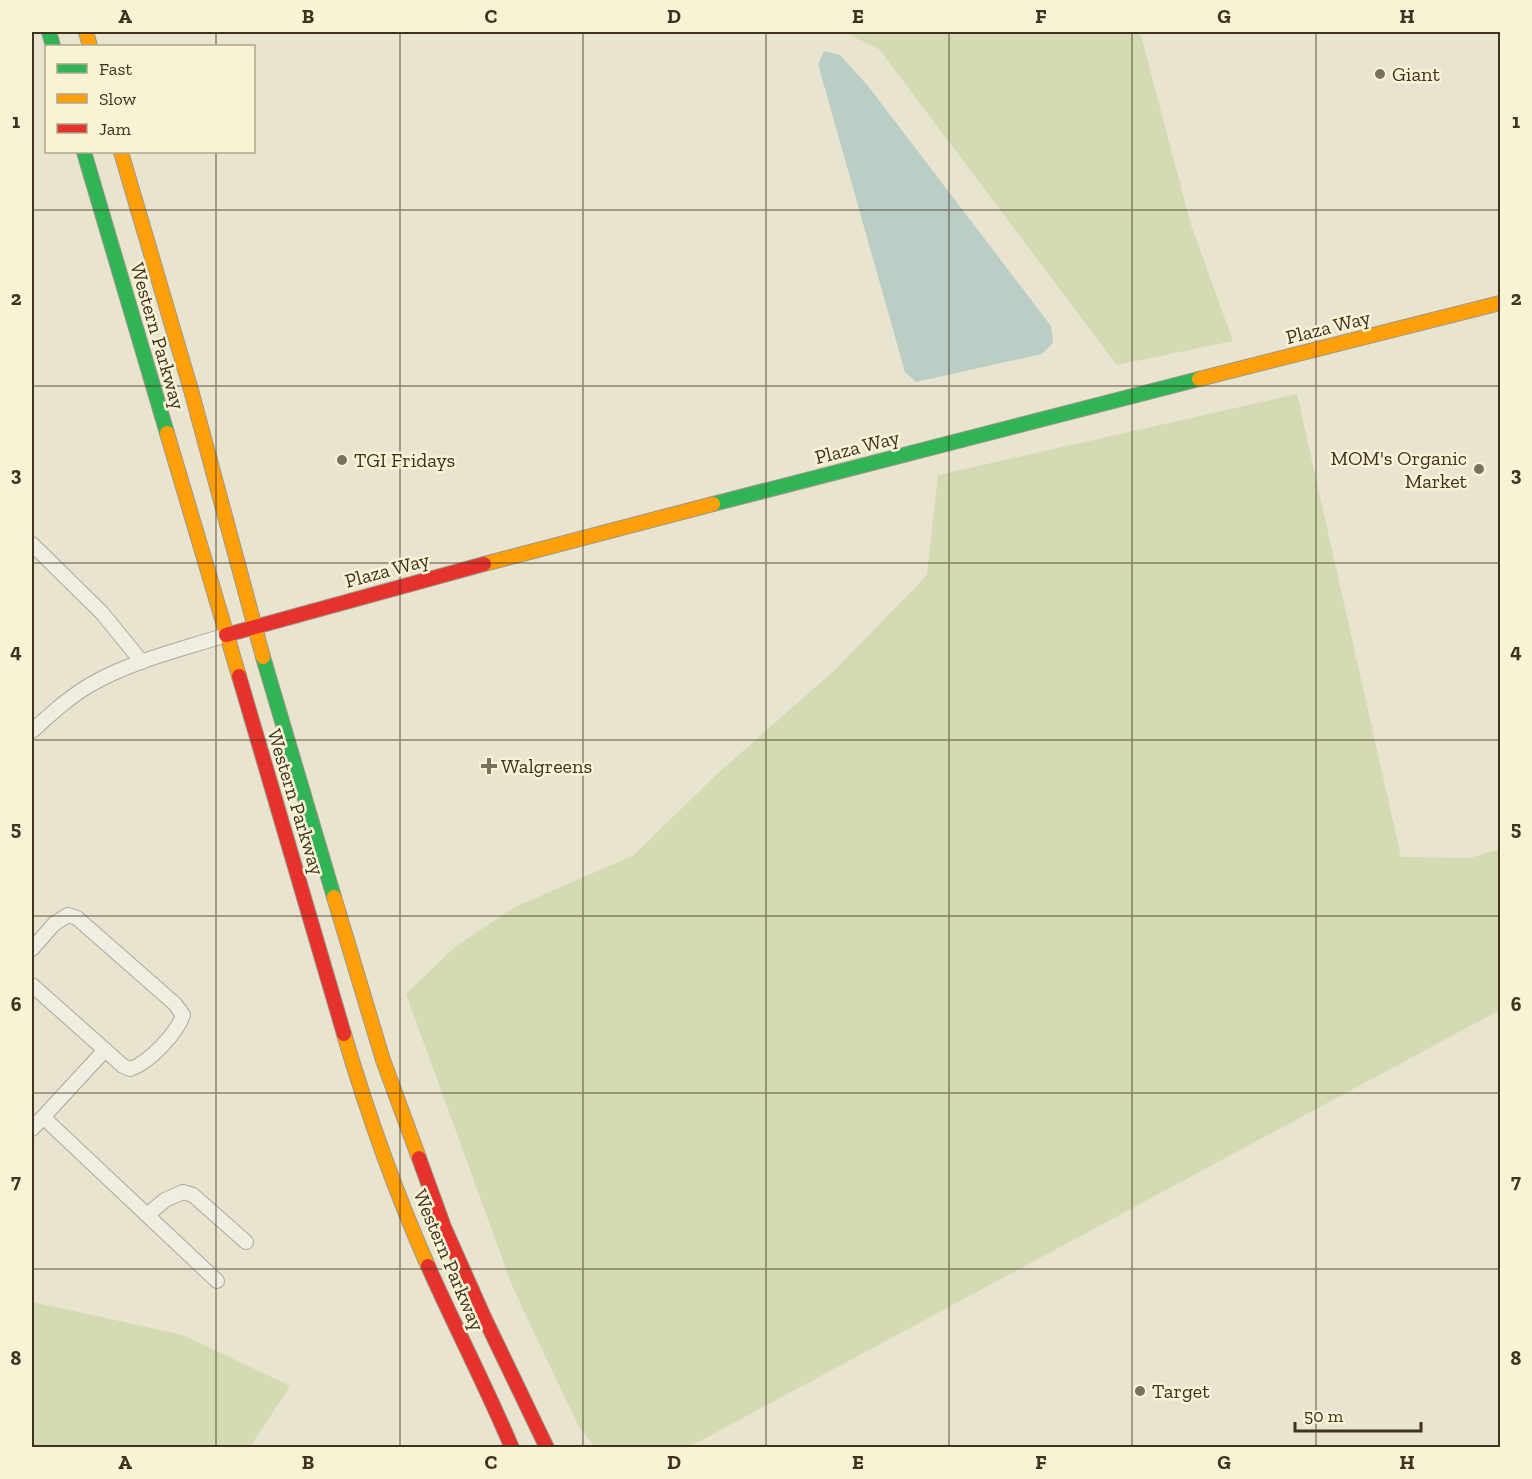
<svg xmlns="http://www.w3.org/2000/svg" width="1532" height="1479" font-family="'Zilla Slab',serif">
	<rect width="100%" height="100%" fill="#e8e4d0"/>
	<!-- green -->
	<g fill="#d4dab1">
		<polygon points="844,32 1140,32 1191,225 1233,341 1117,365 879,49"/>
		<polygon points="1297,394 1401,857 1470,858 1500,849 1500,1019 1496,1012 689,1447 595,1447 579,1427 513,1288 406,994 456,946 515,907 634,855 717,774 837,668 927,575 938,475"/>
		<polygon points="32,1302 183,1335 290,1386 250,1447 32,1447"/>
	</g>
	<!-- water -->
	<polygon fill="#bbcec5" points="824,51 840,55 868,86 1051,326 1053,343 1042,354 916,382 905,372 818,64"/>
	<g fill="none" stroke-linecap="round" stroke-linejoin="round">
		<!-- street casing -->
		<g stroke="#aea898" stroke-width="16">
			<g id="street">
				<polyline points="32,544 102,613 142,662"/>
				<path d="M32,731c18,-16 37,-34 58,-46 41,-24 90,-35 136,-50"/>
				<path d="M32,949l22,-25 14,-9 9,3 98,86 8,11c-6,18 -34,48 -53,54l-7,-3 -91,-81"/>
				<polyline points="43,1117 217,1281"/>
				<polyline points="32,1129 105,1050"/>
				<polyline points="147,1215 165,1200 183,1192 193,1195 246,1242"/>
			</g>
		</g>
		<!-- fast casing -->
		<g stroke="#9d9888" stroke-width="16">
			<g id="fast">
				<polyline points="49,32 53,46"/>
				<polyline points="84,152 167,433"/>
				<polyline points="713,504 1199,379"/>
				<polyline points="263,657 334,897"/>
			</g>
		</g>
		<!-- slow casing -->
		<g stroke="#9d9888" stroke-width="16">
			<g id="slow">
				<polyline points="86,32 90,46"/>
				<polyline points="121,152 191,390 263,657"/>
				<polyline points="1199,379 1500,303"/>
				<polyline points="167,433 239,676"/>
				<polyline points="484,564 713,504"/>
				<polyline points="334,897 383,1060 419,1158"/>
				<path d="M344,1034c23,78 51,157 84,232"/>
			</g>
		</g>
		<!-- jam casing -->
		<g stroke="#9d9888" stroke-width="16">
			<g id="jam">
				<polyline points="226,635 484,564"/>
				<polyline points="239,676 344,1034"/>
				<polyline points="419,1158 444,1227 484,1317 547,1448"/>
				<path d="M428,1266c27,61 58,120 84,182"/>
			</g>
		</g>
		<!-- street -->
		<use href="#street" stroke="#f0ede2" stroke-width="14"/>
		<!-- fast -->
		<use href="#fast" stroke="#30b455" stroke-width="14"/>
		<!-- slow -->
		<use href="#slow" stroke="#ff9f0a" stroke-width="14"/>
		<!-- jam -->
		<use href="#jam" stroke="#e5322d" stroke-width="14"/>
	</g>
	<!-- grid -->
	<path fill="none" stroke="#3f321e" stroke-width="1.5" stroke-opacity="0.55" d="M216,32v14M400,32v1416M583,32v1416M766,32v1416M949,32v1416M1132,32v1416M1316,32v1416M216,152v1296M32,210h1468M32,386h1468M32,563h1468M32,740h1468M32,916h1468M32,1093h1468M32,1269h1468"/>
	<!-- markers -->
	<g fill="#7a705c" stroke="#f9f3d6" stroke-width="2">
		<circle cx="1380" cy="74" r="6"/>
		<circle cx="342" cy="460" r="6"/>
		<circle cx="1479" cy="469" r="6"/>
		<path d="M486 757h6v6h6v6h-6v6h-6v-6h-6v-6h6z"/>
		<circle cx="1140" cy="1391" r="6"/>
	</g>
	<g text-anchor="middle" stroke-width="5" stroke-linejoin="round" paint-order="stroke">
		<!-- poi labels -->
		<g font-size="20" fill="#3f321e" stroke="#f9f3d6" text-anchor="start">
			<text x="1392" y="81">Giant</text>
			<text x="1467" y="465" text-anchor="end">MOM's Organic<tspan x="1467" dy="23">Market</tspan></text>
			<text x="354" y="467">TGI Fridays</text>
			<text x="501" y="773">Walgreens</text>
			<text x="1152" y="1398">Target</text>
		</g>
		<!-- street labels -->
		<g font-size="20" fill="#3f321e" stroke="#f9f3d6">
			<text transform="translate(1328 327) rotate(-14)" y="7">Plaza Way</text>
			<text transform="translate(158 336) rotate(74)" y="7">Western Parkway</text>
			<text transform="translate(857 447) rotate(-14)" y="7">Plaza Way</text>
			<text transform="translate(387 570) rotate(-15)" y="7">Plaza Way</text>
			<text transform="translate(296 802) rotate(73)" y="7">Western Parkway</text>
			<text transform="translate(449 1260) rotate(67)" y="7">Western Parkway</text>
		</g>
	</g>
	<!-- border -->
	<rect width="1532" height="1479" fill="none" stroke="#f9f3d6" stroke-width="66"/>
	<!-- legend -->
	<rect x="45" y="45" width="210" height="108" fill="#f9f3d6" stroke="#afa68c" stroke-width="1.5"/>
	<rect x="57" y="64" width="30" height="9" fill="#30b455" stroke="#afa68c" stroke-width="1.5"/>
	<text x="99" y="75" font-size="18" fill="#3f321e">Fast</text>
	<rect x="57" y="94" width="30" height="9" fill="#ff9f0a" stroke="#afa68c" stroke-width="1.5"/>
	<text x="99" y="105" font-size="18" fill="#3f321e">Slow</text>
	<rect x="57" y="124" width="30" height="9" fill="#e5322d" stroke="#afa68c" stroke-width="1.5"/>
	<text x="99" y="135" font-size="18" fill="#3f321e">Jam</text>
	<!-- scale -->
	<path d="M1295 1422v9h126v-9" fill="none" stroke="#3f321e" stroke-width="3"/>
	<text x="1304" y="1422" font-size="18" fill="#3f321e" stroke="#f9f3d6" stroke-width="4.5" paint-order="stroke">50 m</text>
	<rect x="33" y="33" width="1466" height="1413" fill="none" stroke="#3f321e" stroke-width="2"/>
	<g font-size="20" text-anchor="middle" font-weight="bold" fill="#3f321e">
		<text x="125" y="23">A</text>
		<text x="308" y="23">B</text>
		<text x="491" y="23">C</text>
		<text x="674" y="23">D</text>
		<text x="858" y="23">E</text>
		<text x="1041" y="23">F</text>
		<text x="1224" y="23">G</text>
		<text x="1407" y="23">H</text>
		<text x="16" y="128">1</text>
		<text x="1516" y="128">1</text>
		<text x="16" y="305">2</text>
		<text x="1516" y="305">2</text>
		<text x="16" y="481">3</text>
		<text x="1516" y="481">3</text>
		<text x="16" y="658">4</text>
		<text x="1516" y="658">4</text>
		<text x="16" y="835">5</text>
		<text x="1516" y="835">5</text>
		<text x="16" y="1011">6</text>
		<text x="1516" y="1011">6</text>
		<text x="16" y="1188">7</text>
		<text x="1516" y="1188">7</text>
		<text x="16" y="1365">8</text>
		<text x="1516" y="1365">8</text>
		<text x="125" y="1469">A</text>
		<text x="308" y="1469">B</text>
		<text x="491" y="1469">C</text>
		<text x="674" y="1469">D</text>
		<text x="858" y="1469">E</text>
		<text x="1041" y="1469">F</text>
		<text x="1224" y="1469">G</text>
		<text x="1407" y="1469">H</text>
	</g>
</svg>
